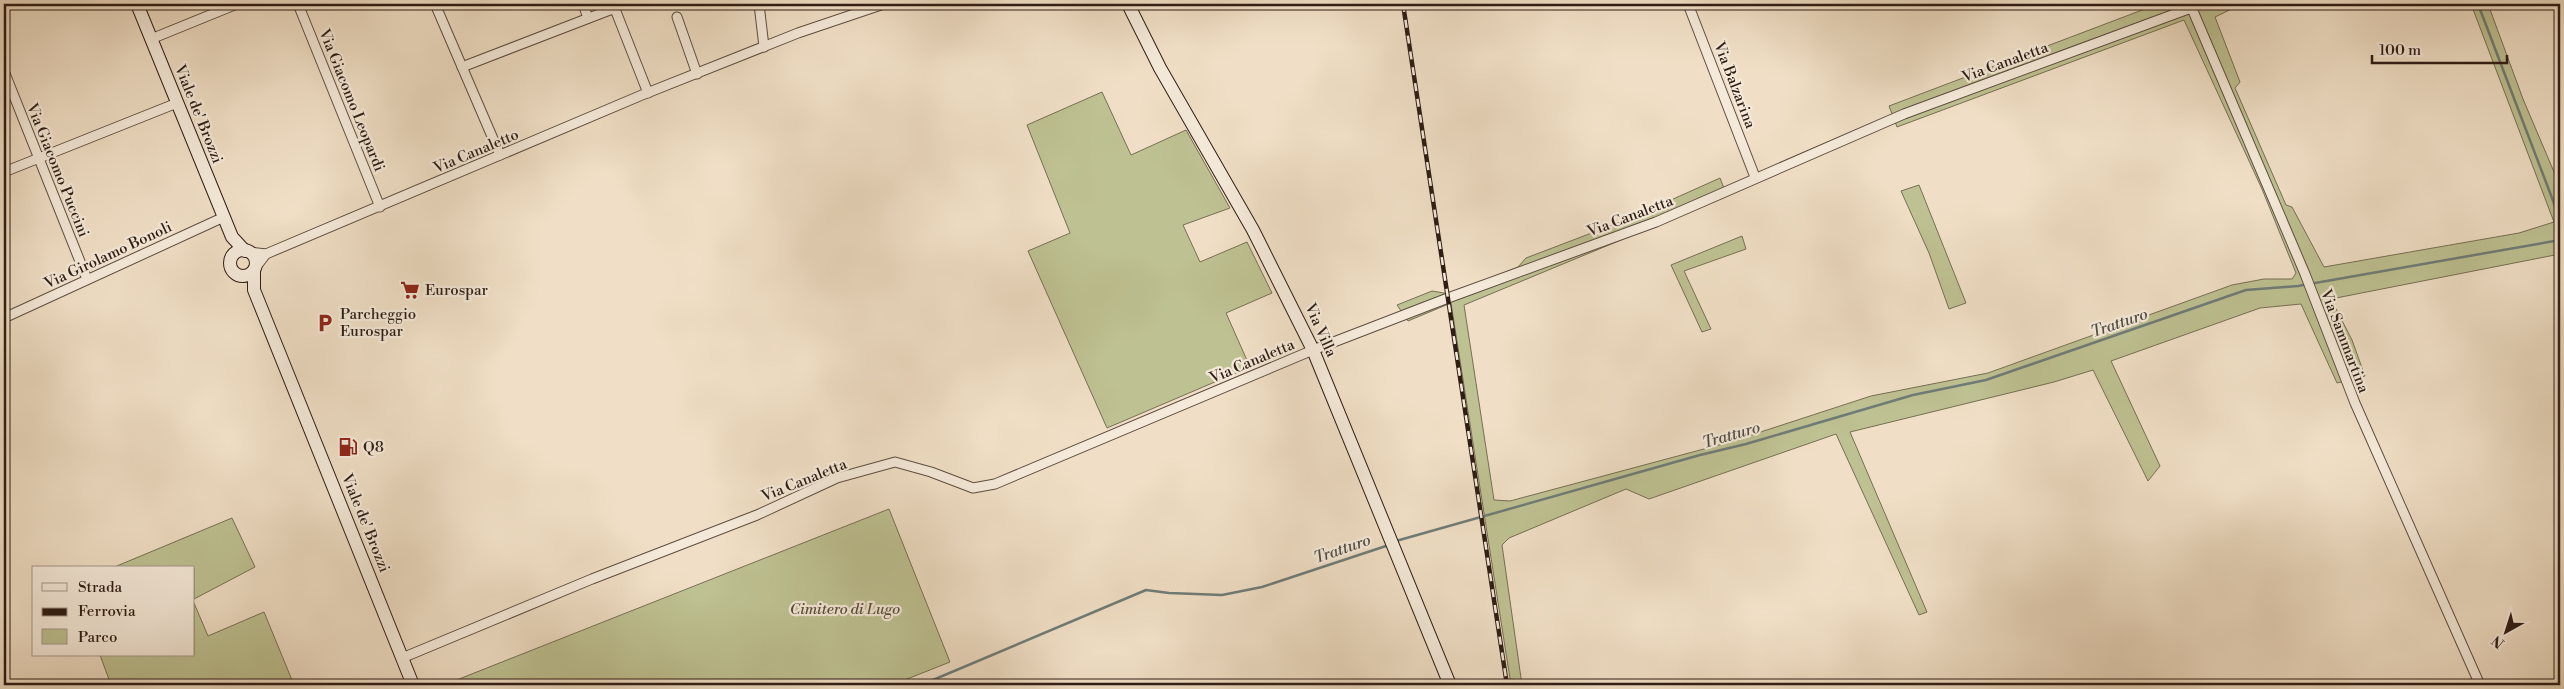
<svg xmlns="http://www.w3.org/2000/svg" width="2564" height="689" font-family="'Libre Bodoni',serif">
	<rect width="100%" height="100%" fill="#f0dfc6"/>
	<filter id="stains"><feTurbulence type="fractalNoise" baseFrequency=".004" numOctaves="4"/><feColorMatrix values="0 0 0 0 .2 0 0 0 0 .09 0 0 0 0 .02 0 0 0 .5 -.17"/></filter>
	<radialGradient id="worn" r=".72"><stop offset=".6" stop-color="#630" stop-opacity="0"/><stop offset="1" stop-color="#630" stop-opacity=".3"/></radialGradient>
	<!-- green -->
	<g fill="#bec192" stroke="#766f54">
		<polygon points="2158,4 2242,4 2215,17 2240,82 2235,88 2286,205 2292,207 2324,267 2519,233 2554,222 2471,4 2488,4 2523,99 2560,186 2560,254 2331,299 2352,340 2365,376 2337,383 2301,304 2260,308 2111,361 2160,466 2148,481 2093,370 2054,382 1850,432 1927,612 1919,615 1836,434 1649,499 1626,489 1509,538 1502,545 1522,685 1511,685 1451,303 1408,321 1397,305 1432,291 1450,294 1518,267 1526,258 1631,218 1720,178 1727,196 1464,305 1494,500 1510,501 1730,442 1871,396 1988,373 2232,285 2264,279 2292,279 2296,273 2262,189 2184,20 1897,127 1889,106"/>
		<polygon points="1102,92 1131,155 1186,130 1230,208 1183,225 1200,262 1247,242 1272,293 1226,313 1250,367 1107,428 1028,251 1070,233 1027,125"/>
		<polygon points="1919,185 1966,303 1949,309 1929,253 1901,191"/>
		<polygon points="1742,236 1746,249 1684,271 1711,329 1702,332 1671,265"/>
		<polygon points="889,509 950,662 892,685 455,685 454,681"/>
		<polygon points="232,518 255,567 194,599 194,568 112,568"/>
		<polygon points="194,603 208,636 264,612 294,685 111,685 100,655 194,655"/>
	</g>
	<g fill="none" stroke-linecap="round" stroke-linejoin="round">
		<!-- stream -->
		<g stroke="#6f7c77" stroke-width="2.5">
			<polyline points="2478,4 2560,219"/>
			<polyline points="1396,541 1700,455 1746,444 1913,395 1986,380 2246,290 2298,286 2560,240"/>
			<polyline points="921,685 1146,590 1169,593 1222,595 1262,587 1389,545"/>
		</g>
		<!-- street casing -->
		<g stroke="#5e4e41" stroke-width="11">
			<g id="street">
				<polyline points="298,4 380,207"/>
				<polyline points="435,4 500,155"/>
				<polyline points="583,4 588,18"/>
				<polyline points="613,4 648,93"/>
				<polyline points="759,4 764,47"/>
				<polyline points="1688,4 1755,177"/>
				<polyline points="2190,4 2305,274 2355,403 2480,685"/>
				<polyline points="677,17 697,74"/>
				<polyline points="151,39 237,4"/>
				<polyline points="462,67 615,8"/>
				<polyline points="4,71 87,279"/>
				<polyline points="4,172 177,103"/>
				<polyline points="250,252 266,254"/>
				<polyline points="256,267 266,254 642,95 798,33 884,4"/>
				<polyline points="4,318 224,217"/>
				<polyline points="402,658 592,579 757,515 837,478 895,462 931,472 973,488 995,484 1313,350 1448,298 1656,222 1904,114 2191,8 2195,4"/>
			</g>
		</g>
		<!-- secondary casing -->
		<g stroke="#2e1d15" stroke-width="14">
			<g id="secondary">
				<polyline points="137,4 232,237 245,251"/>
				<polyline points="1128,4 1160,68 1253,230 1313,350 1450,685"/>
				<circle cx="243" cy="263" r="13"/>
				<polyline points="254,271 254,290 413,685"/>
			</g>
		</g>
		<!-- street -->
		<use href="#street" stroke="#f5eada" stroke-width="9"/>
		<!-- secondary -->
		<use href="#secondary" stroke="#f5eada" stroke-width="12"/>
		<!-- rail casing -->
		<g stroke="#2e1d15" stroke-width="4.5">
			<polyline id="rail" points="1403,4 1507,685"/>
		</g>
		<!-- rail -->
		<use href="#rail" stroke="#f5eada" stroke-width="2.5" stroke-dasharray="8" stroke-linecap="butt"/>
	</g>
	<!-- icons -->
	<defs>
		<g id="supermarket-bare" transform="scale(1.5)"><path d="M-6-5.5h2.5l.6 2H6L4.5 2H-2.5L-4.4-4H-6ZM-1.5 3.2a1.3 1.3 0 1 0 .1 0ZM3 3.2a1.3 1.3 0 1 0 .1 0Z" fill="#8f2418" stroke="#f5eada" stroke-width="2.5" paint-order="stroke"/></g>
		<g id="parking-bare" transform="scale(1.5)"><path d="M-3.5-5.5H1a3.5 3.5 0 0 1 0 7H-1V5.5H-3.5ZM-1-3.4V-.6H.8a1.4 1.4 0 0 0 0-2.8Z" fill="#8f2418" stroke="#f5eada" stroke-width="2.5" paint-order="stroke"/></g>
		<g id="fuel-bare" transform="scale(1.5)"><path d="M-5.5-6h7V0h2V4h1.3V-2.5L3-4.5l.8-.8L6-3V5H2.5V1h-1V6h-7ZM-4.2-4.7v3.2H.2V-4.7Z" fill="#8f2418" stroke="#f5eada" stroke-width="2.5" paint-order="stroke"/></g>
	</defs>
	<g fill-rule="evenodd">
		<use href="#supermarket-bare" x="410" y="290"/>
		<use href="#parking-bare" x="325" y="323"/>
		<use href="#fuel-bare" x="348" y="447"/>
	</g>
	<g text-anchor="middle" stroke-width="4.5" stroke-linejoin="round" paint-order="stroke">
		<!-- street labels -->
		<g font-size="15" fill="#2e1d15" stroke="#f5eada">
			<text transform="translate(2005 62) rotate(-20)" y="5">Via Canaletta</text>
			<text transform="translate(1735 85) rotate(69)" y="5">Via Balzarina</text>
			<text transform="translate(352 100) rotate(68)" y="5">Via Giacomo Leopardi</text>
			<text transform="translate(199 114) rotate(68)" y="5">Viale de' Brozzi</text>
			<text transform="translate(476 151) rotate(-23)" y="5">Via Canaletto</text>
			<text transform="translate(58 170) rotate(68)" y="5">Via Giacomo Puccini</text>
			<text transform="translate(1630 216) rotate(-21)" y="5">Via Canaletta</text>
			<text transform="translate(108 255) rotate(-25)" y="5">Via Girolamo Bonoli</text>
			<text transform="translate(1321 330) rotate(66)" y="5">Via Villa</text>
			<text transform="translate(2345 341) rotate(69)" y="5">Via Sammartina</text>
			<text transform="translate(1252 361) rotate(-23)" y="5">Via Canaletta</text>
			<text transform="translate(804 480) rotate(-22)" y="5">Via Canaletta</text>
			<text transform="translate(366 523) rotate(68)" y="5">Viale de' Brozzi</text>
		</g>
		<!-- poi labels -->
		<g font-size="15" fill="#2e1d15" stroke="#f5eada" text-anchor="start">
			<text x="425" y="295">Eurospar</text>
			<text x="340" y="319">Parcheggio<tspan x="340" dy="17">Eurospar</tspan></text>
			<text x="363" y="452">Q8</text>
		</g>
		<!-- park labels -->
		<g font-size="15" font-style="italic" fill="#594e3a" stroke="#f5eada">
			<text x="845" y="614">Cimitero di Lugo</text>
		</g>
		<!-- water labels -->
		<g font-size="16" font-style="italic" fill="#4f4d46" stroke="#f5eada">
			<text transform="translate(2119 322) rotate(-19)" y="6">Tratturo</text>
			<text transform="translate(1731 434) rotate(-16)" y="6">Tratturo</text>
			<text transform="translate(1342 548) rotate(-19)" y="6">Tratturo</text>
		</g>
	</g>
	<!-- margin -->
	<rect width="2564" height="689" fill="none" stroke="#f0dfc6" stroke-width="20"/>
	<rect x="5" y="5" width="2554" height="679" fill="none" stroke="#2e1d15" stroke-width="2.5"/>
	<rect x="10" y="10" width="2544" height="669" fill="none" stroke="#2e1d15"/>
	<!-- legend -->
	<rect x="32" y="566" width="162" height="90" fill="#f5eada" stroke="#a5988b"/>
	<rect x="42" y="583" width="25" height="8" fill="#f5eada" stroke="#a5988b"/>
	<text x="78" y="592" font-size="15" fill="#2e1d15">Strada</text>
	<rect x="42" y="608" width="25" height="8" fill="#2e1d15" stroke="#a5988b"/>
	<text x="78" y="616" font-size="15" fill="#2e1d15">Ferrovia</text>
	<rect x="42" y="629" width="25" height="15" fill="#bec192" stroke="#a5988b"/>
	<text x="78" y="642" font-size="15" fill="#2e1d15">Parco</text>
	<!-- north arrow -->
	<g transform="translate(2506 632) rotate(219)" stroke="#f5eada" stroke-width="4" paint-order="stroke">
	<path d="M0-4L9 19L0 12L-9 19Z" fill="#2e1d15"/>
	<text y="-8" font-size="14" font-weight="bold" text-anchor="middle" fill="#2e1d15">N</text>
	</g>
	<!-- scale -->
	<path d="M2372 55v8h135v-8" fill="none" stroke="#2e1d15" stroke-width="2.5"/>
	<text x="2379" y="55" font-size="15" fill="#2e1d15" stroke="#f5eada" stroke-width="4" paint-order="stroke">100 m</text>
	<rect width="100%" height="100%" filter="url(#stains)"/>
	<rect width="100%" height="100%" fill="url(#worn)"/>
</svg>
